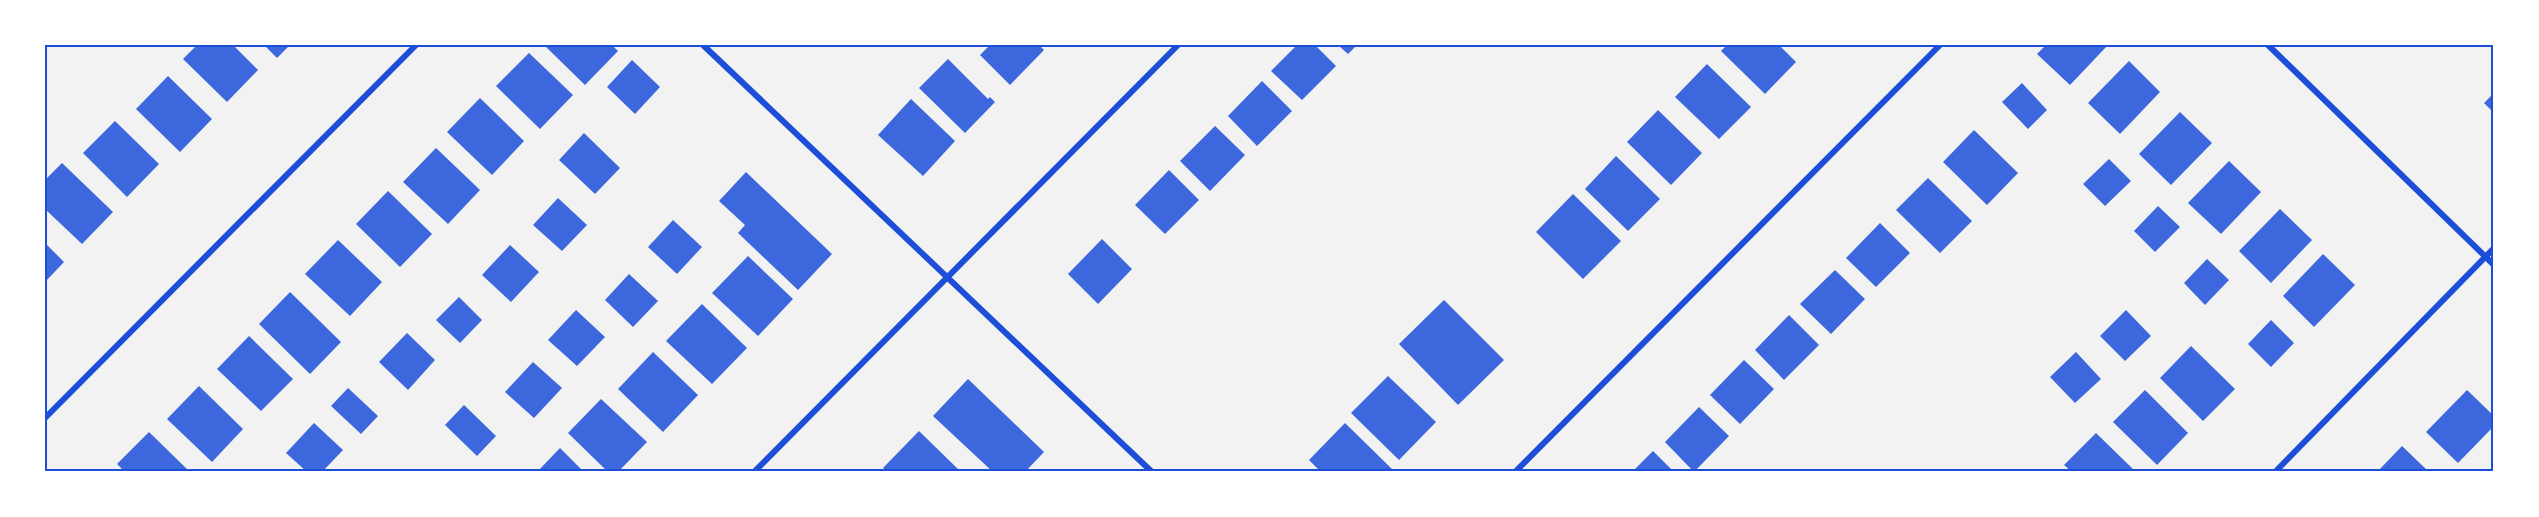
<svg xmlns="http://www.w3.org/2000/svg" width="2539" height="517" font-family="'Fira Sans',sans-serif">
	<rect width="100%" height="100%" fill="#f2f2f2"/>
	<!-- building -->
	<g fill="#3d67dc">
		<polygon points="197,45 233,45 258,70 227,102 183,59"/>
		<polygon points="264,45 290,45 277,58"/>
		<polygon points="544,45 612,45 618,51 585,85"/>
		<polygon points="990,45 1039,45 1044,50 1010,85 980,55"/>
		<polygon points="1297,45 1315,45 1336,66 1302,100 1271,71"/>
		<polygon points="1338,45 1357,45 1348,54"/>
		<polygon points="1727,45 1779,45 1796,62 1765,94 1721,51"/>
		<polygon points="2046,45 2108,45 2070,85 2037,54"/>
		<polygon points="529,53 573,95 540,129 496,86"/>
		<polygon points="948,59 988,99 990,97 995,102 965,133 919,88"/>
		<polygon points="632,60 660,87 635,114 607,87"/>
		<polygon points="2129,61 2160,92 2120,134 2088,103"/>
		<polygon points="1707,64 1751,107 1719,139 1675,97"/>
		<polygon points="168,76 212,119 180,152 136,109"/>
		<polygon points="1262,81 1292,111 1257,146 1228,116"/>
		<polygon points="2022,83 2047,110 2028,129 2002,102"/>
		<polygon points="2494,93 2494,113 2484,103"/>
		<polygon points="480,98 524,141 492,175 447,132"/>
		<polygon points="911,99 955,141 923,176 878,135"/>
		<polygon points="1658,110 1702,153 1671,185 1627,142"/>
		<polygon points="2180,112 2212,143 2171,185 2139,154"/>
		<polygon points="115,121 159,164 127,197 83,153"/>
		<polygon points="1215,126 1245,155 1210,191 1180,161"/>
		<polygon points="1974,130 2018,173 1987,205 1943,162"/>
		<polygon points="584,133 620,168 595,194 559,160"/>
		<polygon points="436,148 480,190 448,224 403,182"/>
		<polygon points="1616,156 1660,199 1628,231 1585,189"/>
		<polygon points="2109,159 2131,181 2105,206 2083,184"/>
		<polygon points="2229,161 2261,192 2221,234 2188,203"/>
		<polygon points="62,163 113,212 82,244 45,209 45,180"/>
		<polygon points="1169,170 1199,200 1165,234 1135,205"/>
		<polygon points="746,172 832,254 798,290 738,233 745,225 719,201"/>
		<polygon points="1928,178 1972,221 1940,253 1896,210"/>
		<polygon points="388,191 432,234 400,267 356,224"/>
		<polygon points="1573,194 1621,241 1583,279 1536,232"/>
		<polygon points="558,198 587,225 562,251 533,225"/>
		<polygon points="2158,206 2180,227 2155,252 2134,231"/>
		<polygon points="2280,209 2312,240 2271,283 2239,251"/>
		<polygon points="673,220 702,247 677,274 648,247"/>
		<polygon points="1880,223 1910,253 1876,287 1846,258"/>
		<polygon points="1102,239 1132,269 1098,304 1068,274"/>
		<polygon points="338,240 382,282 350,316 305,274"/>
		<polygon points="45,243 64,262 45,282"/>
		<polygon points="510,245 539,272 511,302 482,275"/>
		<polygon points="2323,254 2355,285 2314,327 2283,296"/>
		<polygon points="748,256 793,299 758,336 712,293"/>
		<polygon points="2207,259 2229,280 2205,305 2184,283"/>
		<polygon points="1835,270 1865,299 1831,334 1800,304"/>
		<polygon points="629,274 658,301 633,327 605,300"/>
		<polygon points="290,292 341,342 310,374 259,324"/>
		<polygon points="459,297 482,320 460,343 436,320"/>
		<polygon points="1444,300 1504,360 1458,405 1399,344"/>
		<polygon points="702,304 747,348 712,384 666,341"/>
		<polygon points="576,310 605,337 577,366 548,340"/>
		<polygon points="2126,310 2151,336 2125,361 2100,336"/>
		<polygon points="1789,315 1819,345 1784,380 1755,350"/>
		<polygon points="2271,320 2294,343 2271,367 2248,344"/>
		<polygon points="407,333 435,360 408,390 379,362"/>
		<polygon points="249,336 293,379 261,411 217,369"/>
		<polygon points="2191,346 2235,389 2203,421 2160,378"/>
		<polygon points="653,352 698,395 663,432 618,389"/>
		<polygon points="2076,352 2101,379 2075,403 2050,377"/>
		<polygon points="1744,360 1774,389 1740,424 1710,395"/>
		<polygon points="533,362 562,388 534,418 505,392"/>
		<polygon points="1388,376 1436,422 1399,460 1351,413"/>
		<polygon points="968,379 1044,452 1025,472 993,472 933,416"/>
		<polygon points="199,386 243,429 212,462 167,419"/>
		<polygon points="348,388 378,416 361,434 331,406"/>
		<polygon points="2145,390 2188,433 2157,465 2113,422"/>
		<polygon points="2467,390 2494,416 2494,426 2458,463 2426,432"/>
		<polygon points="601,399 647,442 618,472 608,472 568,433"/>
		<polygon points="464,405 496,436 477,456 445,425"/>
		<polygon points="1699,407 1729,436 1694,472 1665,442"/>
		<polygon points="314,423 343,450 322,472 307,472 286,453"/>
		<polygon points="1345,423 1393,470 1391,472 1321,472 1309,460"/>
		<polygon points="919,431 961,472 888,472 883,468"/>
		<polygon points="149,432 190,472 125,472 117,464"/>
		<polygon points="2096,433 2136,472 2072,472 2064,465"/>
		<polygon points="2402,446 2429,472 2379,470"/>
		<polygon points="560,448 584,472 537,472"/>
		<polygon points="1653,451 1674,472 1632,472"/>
	</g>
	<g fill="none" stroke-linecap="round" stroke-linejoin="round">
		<!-- minor -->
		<g stroke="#1d4ed8" stroke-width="6">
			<polyline points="703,45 1152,472"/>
			<polyline points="2268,45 2494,265"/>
			<polyline points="45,418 416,45"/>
			<polyline points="754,472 1178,45"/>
			<polyline points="1515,472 1940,45"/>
			<polyline points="2275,472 2494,248"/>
		</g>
	</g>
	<!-- border -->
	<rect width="2539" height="517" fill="none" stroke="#ffffff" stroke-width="93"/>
	<rect x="46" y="46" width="2446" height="424" fill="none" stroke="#1d4ed8" stroke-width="2"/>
</svg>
